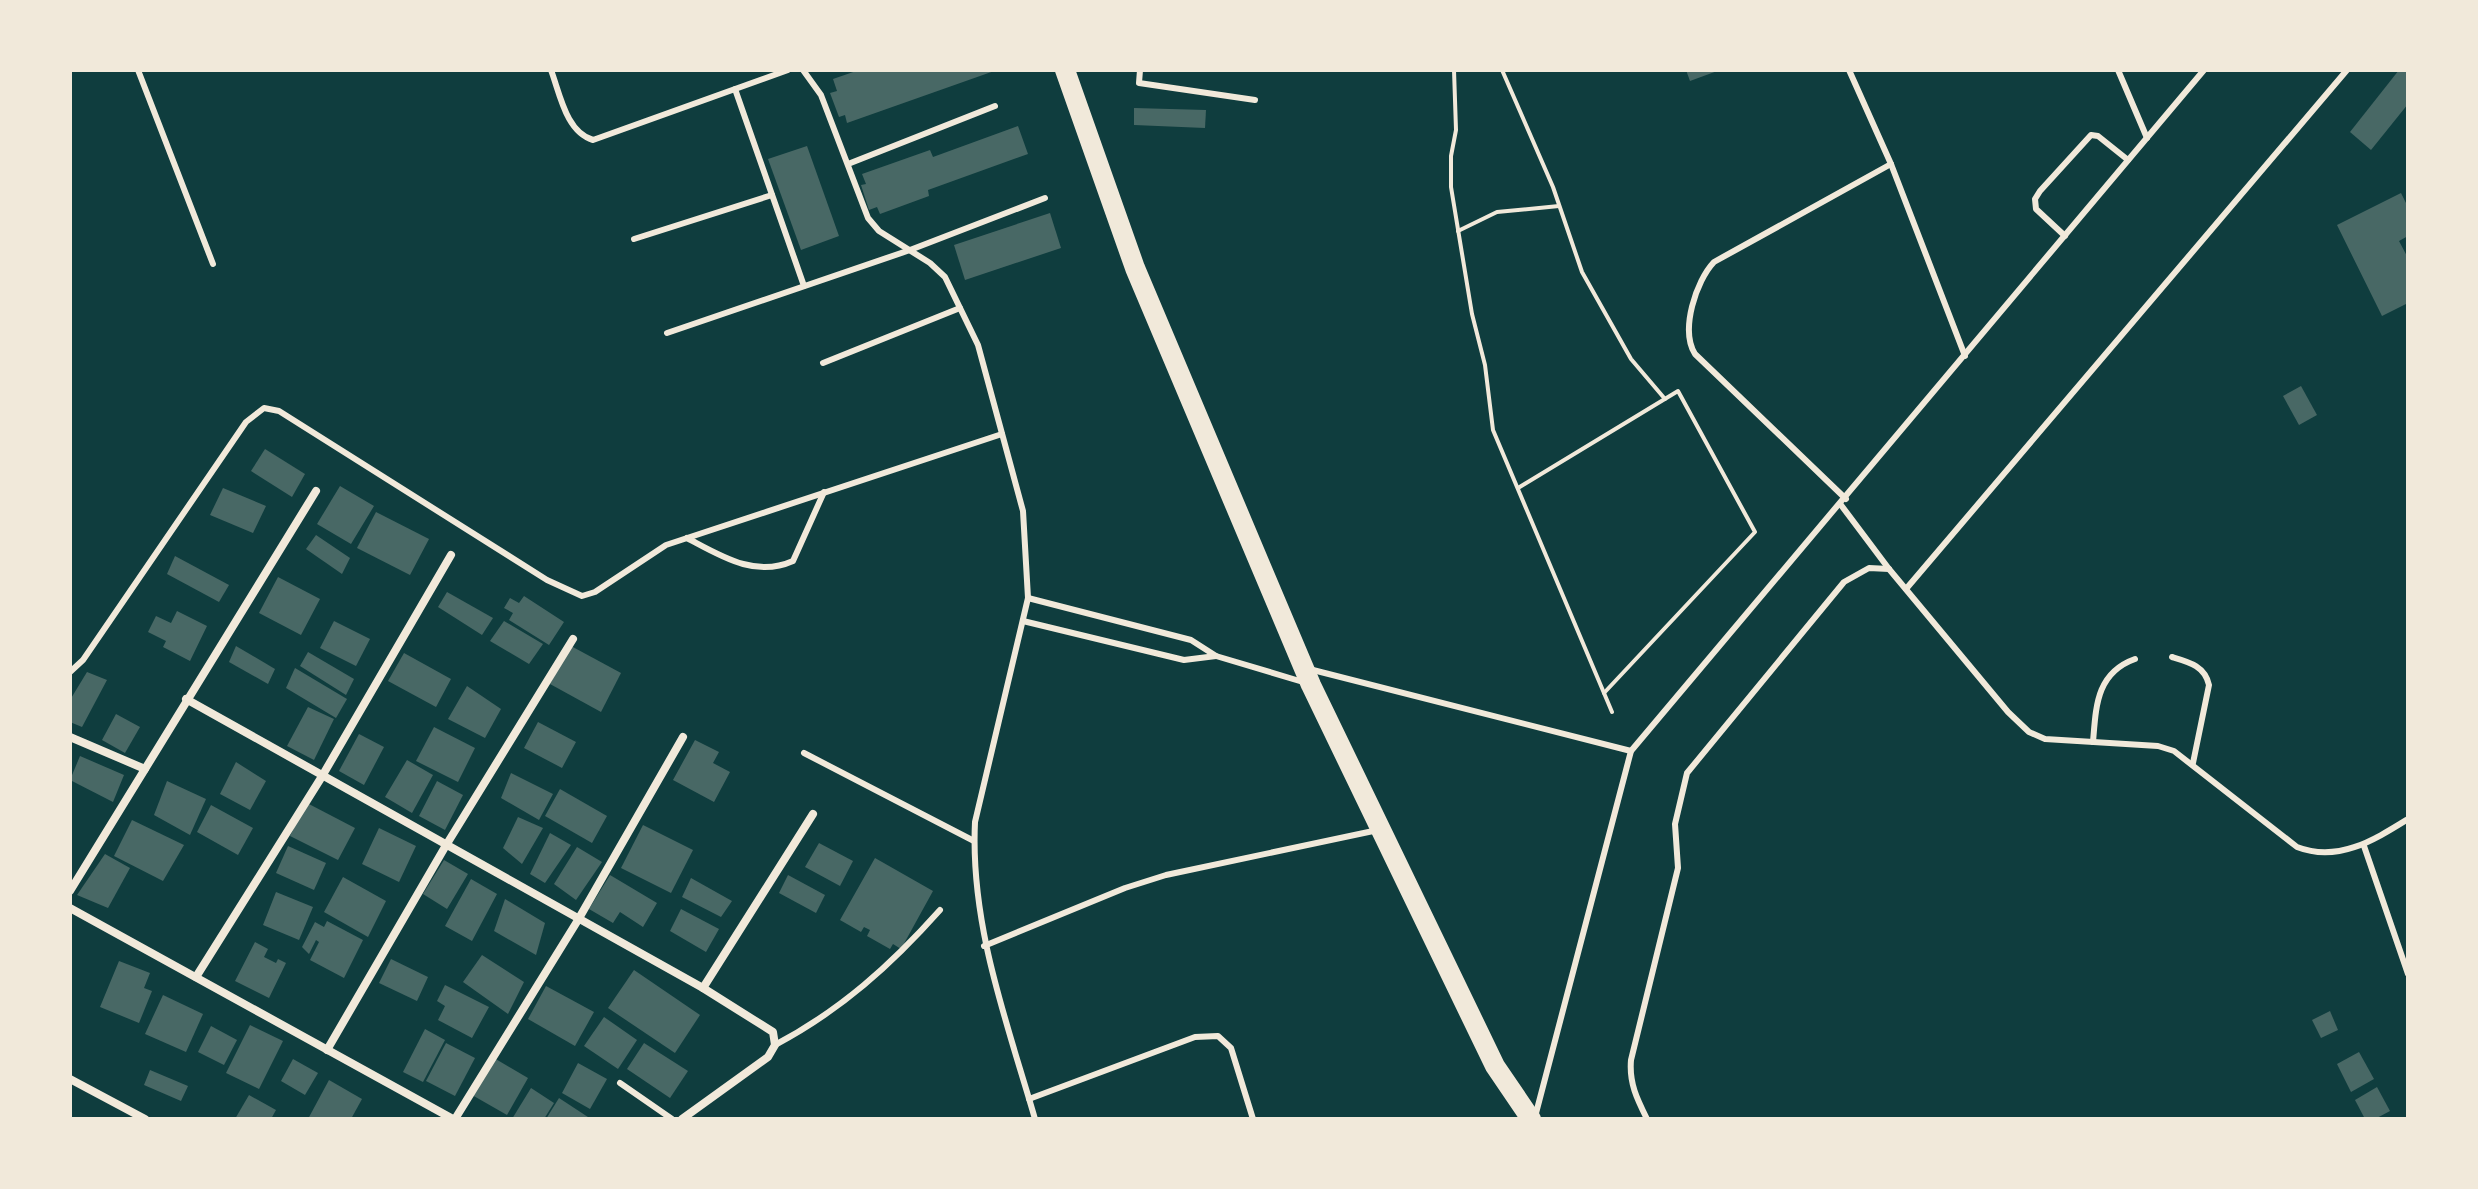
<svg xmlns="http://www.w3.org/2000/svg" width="2478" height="1189" font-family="'Golos Text',sans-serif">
	<rect width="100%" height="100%" fill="#0f3d3e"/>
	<!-- building -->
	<g fill="#486865">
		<polygon points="859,70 997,70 847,123 845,115 839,117 830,93 837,91 833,79"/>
		<polygon points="1686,70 1720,70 1690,81"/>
		<polygon points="2399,70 2408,70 2408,104 2371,150 2350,132"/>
		<polygon points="1134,108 1206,110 1205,128 1134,125"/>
		<polygon points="1018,126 1028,154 928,190 929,196 880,214 877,207 869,210 861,185 866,184 862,174 930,150 933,157"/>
		<polygon points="807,146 839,236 801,250 768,159"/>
		<polygon points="2401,193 2408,207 2408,236 2399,241 2408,258 2408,303 2382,316 2337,225"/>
		<polygon points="1050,213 1061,248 965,280 954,245"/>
		<polygon points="2301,386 2317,415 2299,425 2283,396"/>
		<polygon points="265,449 305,474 292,497 251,471"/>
		<polygon points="340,486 374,506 351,544 317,524"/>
		<polygon points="223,488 266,506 253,533 210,515"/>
		<polygon points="376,512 429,539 410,575 357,548"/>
		<polygon points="316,535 350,558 342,574 306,549"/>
		<polygon points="175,556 229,585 219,602 167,574"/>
		<polygon points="278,577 320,599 301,635 259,613"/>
		<polygon points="447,592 493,618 482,635 438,607"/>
		<polygon points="524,596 564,622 549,645 509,620 513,613 504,608 510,598 519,603"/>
		<polygon points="177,611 207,626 190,661 163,647 166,641 148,632 156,616 171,623"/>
		<polygon points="334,621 370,639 356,666 320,648"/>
		<polygon points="504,621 543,644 529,664 490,641"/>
		<polygon points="236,646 275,669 268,684 229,662"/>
		<polygon points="571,646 621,673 601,712 550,684"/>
		<polygon points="308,652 354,679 346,695 300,666"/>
		<polygon points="404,653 451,679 436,707 388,681"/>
		<polygon points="295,668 347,699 336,718 286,688"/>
		<polygon points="87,672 107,680 82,727 70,722 70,700"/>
		<polygon points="467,686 501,709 485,738 448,719"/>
		<polygon points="308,707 334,719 314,760 287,746"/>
		<polygon points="116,714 140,727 125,753 102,740"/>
		<polygon points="538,722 576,742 562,768 524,748"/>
		<polygon points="434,727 475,748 458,782 416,761"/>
		<polygon points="359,734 384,747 364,785 339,771"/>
		<polygon points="695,740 719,752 713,763 730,772 714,802 673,780"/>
		<polygon points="80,756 124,775 113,802 70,780"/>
		<polygon points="407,760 433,775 412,813 385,797"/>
		<polygon points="236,762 266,781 250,810 220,794"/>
		<polygon points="511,773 553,794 539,820 501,798"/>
		<polygon points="167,781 206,799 190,835 154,815"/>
		<polygon points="437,781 463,795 445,830 419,816"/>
		<polygon points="560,789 607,816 592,843 545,816"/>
		<polygon points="307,803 355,828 338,860 290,836"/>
		<polygon points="211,805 253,828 238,855 197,832"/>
		<polygon points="518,817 543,828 522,864 503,848"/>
		<polygon points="132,820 184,845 163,881 114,856"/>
		<polygon points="643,825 693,850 671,893 621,868"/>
		<polygon points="379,828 416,846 399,882 362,864"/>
		<polygon points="550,833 571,845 545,883 530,874"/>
		<polygon points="819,843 853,861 840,886 805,867"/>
		<polygon points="288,846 326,863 314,890 276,873"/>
		<polygon points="577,847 602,862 576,900 554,884"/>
		<polygon points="105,854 130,868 108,908 77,895"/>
		<polygon points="875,858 933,891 901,949 893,944 890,949 867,936 870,930 864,927 861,932 840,920"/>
		<polygon points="444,860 468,874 447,909 423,894"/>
		<polygon points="610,875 657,903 643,927 620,912 613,923 589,909"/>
		<polygon points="788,875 825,895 816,913 779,893"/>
		<polygon points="343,877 386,901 368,937 324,912"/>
		<polygon points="691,878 732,901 721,917 682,897"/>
		<polygon points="471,879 497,894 472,941 445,926"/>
		<polygon points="276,892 313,907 299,940 263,925"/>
		<polygon points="505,899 545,923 536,955 494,931"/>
		<polygon points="681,909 719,929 706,952 670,931"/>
		<polygon points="327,921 363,940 344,978 310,960 319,942 316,940 309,954 302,947 315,922 324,927"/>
		<polygon points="255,942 268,949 264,957 276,963 278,959 286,963 269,998 235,981"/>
		<polygon points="482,955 524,982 508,1014 463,982"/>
		<polygon points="391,959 428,977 417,1001 379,983"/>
		<polygon points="119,961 150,973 144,988 152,991 139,1023 100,1007"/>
		<polygon points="634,970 700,1015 675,1053 608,1008"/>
		<polygon points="445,985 489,1007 472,1038 438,1020 445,1006 437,1001"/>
		<polygon points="546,986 594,1012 575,1046 528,1019"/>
		<polygon points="163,995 203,1014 186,1052 145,1034"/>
		<polygon points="2330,1011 2338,1030 2321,1038 2312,1020"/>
		<polygon points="604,1017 637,1040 618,1069 584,1046"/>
		<polygon points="250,1025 283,1041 259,1089 226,1073"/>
		<polygon points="211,1026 237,1040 224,1065 198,1052"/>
		<polygon points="425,1029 445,1040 423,1082 403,1072"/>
		<polygon points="446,1043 475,1058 455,1096 426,1081"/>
		<polygon points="644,1043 688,1071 670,1098 627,1069"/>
		<polygon points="2359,1052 2374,1079 2351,1092 2337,1064"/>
		<polygon points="494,1058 528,1078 507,1115 472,1095"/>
		<polygon points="293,1059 318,1073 305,1095 281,1081"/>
		<polygon points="578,1063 607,1079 590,1109 562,1093"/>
		<polygon points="150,1070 188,1086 181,1101 144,1085"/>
		<polygon points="329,1080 362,1099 351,1119 308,1119"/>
		<polygon points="2377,1087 2390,1111 2375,1119 2365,1119 2355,1100"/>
		<polygon points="531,1088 554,1103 544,1119 512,1119"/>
		<polygon points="249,1095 276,1110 271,1119 235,1119"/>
		<polygon points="559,1098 591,1119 546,1119"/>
	</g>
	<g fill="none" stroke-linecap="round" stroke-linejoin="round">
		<!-- path -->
		<g stroke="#f1e9da" stroke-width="4">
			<polyline points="1454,70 1456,130 1451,156 1451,187 1472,314 1485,365 1493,430 1612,712"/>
			<polyline points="1502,70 1553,187 1582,272 1631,359 1665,399"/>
			<polyline points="1458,231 1497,212 1559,206"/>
			<polyline points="1518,488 1678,391 1755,532 1604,693"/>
		</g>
		<!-- service -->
		<g stroke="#f1e9da" stroke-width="6">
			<polyline points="138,70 213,264"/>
			<path d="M551,70c9,24 15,62 42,70l195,-70"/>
			<path d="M803,70l18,25 47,123 11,13 51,32 15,14 33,68 45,166 5,87 -53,224c-5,103 32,200 60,297"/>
			<polyline points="1140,70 1139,83 1255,100"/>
			<polyline points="1849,70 1891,164 1965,356"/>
			<polyline points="2118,70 2147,138"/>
			<polyline points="735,89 804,286"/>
			<polyline points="848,164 995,106"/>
			<polyline points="2065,236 2036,209 2035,199 2040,191 2091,135 2098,136 2128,160"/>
			<polyline points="634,239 772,195"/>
			<polyline points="667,333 910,250 1045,198"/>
			<polyline points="823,363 960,308"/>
			<path d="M1846,499l-151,-145c-15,-24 1,-73 19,-92l177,-98"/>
			<path d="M1841,505l48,64 119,143 21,20 16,7 113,7 16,5 123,96c41,16 77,-7 111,-28"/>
			<path d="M687,538c34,18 68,40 106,23l31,-69"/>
			<polyline points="1906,589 2347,70"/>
			<polyline points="1028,598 1191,640 1216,656 1303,682"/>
			<polyline points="1023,621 1184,660 1216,656"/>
			<path d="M2172,657c17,5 33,9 37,28l-16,78"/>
			<polyline points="1309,669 1631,751"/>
			<polyline points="70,672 83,660 246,422 264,408 279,411 547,580 582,596 595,592 666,545 1002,434"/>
			<path d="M2093,742c3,-35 3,-69 42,-83"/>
			<polyline points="804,753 974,841"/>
			<polyline points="2364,846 2408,974"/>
			<polyline points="984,946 1125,888 1166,875 1378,830"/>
			<path d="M775,1045c66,-35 116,-80 165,-135"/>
			<polyline points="620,1083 672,1119"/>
			<polyline points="1029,1099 1195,1037 1218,1036 1231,1048 1253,1119"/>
			<polyline points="1535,1117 1631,751 2204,70"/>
			<path d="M1647,1119c-10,-20 -18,-36 -16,-59l47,-192 -3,-44 12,-51 157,-191 25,-14 20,1"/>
		</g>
		<!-- minor -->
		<g stroke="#f1e9da" stroke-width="8">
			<polyline points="186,699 703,988 773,1032 775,1045 768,1057 682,1119"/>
			<polyline points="70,737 145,769"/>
			<polyline points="70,891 316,491"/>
			<polyline points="70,908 453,1119"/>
			<polyline points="196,977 321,778 451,555"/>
			<polyline points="703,988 813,814"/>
			<polyline points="327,1050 445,847 573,639"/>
			<polyline points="70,1079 145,1119"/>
			<polyline points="455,1119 578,920 683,737"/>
		</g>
		<!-- primary -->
		<polyline stroke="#f1e9da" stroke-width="20" points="1065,70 1135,268 1311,685 1495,1066 1531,1119"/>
	</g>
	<!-- border -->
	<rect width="2478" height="1189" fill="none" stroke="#f1e9da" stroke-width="144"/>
</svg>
